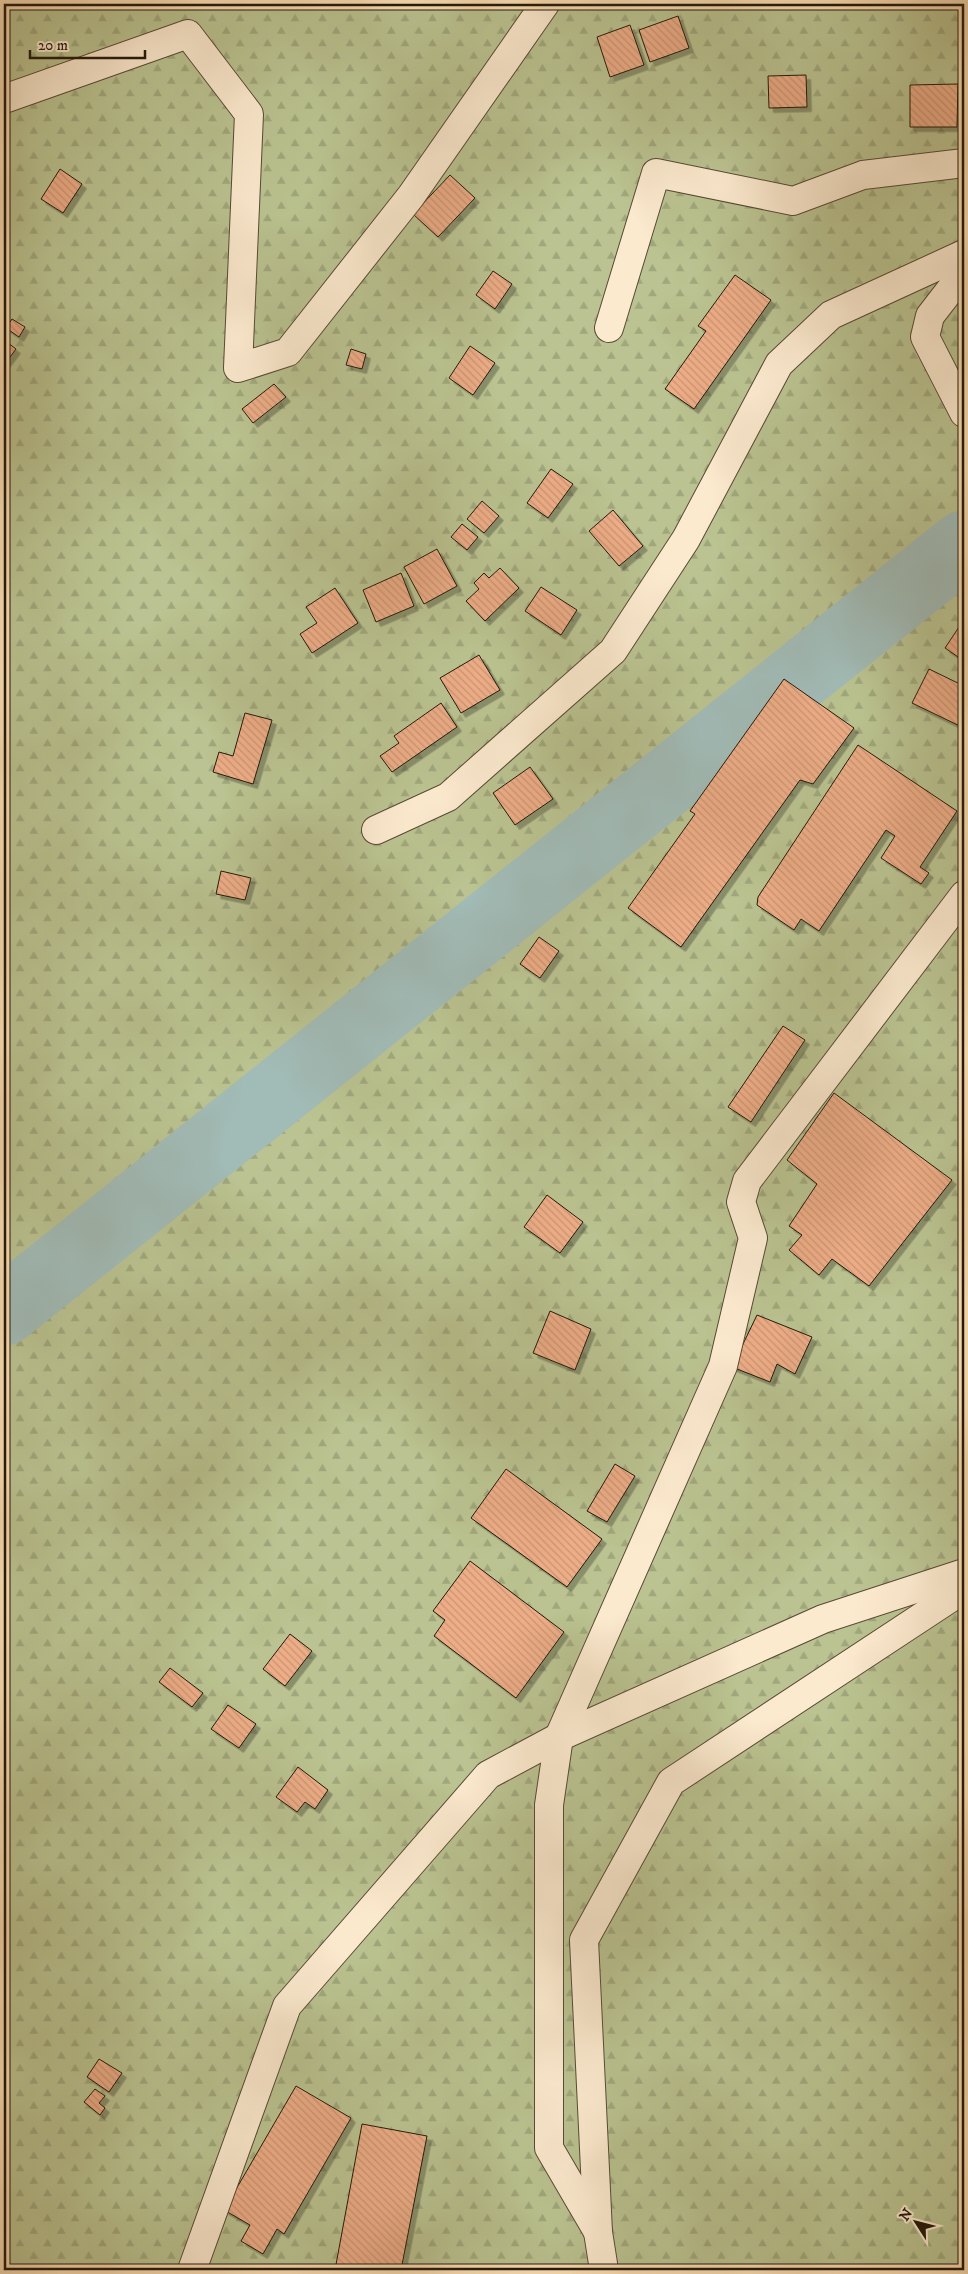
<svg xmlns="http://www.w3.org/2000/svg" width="968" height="2274" font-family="'IM FELL DW Pica',serif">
	<defs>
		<pattern id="forest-firs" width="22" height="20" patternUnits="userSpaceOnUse" patternTransform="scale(1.25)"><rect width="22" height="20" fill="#bac391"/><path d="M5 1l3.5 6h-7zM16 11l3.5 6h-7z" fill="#a0a77c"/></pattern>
		<pattern id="building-back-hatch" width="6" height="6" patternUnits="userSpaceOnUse" patternTransform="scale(1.25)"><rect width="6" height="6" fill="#edad87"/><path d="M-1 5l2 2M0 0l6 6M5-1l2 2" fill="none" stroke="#cb9473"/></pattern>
		<filter id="shadow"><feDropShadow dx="4.5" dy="4.5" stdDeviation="0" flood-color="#0004"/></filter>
	</defs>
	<rect width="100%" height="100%" fill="#fbdfb5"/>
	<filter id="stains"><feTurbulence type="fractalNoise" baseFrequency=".004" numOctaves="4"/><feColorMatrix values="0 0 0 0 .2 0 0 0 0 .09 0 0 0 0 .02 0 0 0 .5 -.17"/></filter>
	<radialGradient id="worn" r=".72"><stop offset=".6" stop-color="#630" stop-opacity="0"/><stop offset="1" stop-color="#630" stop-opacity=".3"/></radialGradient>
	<!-- forest -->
	<rect fill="url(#forest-firs)" stroke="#6e6e4e" x="4" y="4" width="960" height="2266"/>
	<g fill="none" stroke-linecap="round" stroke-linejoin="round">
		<!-- river -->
		<polyline stroke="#a1bbb6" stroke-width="69" points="4,1311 964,545"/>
	</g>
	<!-- building -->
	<g fill="url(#building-back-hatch)" stroke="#22190c" filter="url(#shadow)">
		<polygon points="678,16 689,48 650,62 639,30"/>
		<polygon points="630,25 644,65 610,77 597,37"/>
		<polygon points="806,75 807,107 769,108 768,76"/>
		<polygon points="958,84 957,127 910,127 910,85"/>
		<polygon points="60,169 82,184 63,213 41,199"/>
		<polygon points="450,175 475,198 438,237 413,214"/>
		<polygon points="493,271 512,284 495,309 476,295"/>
		<polygon points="735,275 771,300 694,409 665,389 706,331 698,326"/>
		<polygon points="12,319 25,327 19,337 6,328"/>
		<polygon points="4,340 16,349 4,365"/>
		<polygon points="470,346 495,363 473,395 449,378"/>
		<polygon points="351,349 366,354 362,369 346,365"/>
		<polygon points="274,384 286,397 253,423 242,409"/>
		<polygon points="551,469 573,484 548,518 527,503"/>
		<polygon points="482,501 499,516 484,533 467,519"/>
		<polygon points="613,510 643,546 619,566 589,531"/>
		<polygon points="462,524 478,537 467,550 451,537"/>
		<polygon points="437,549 457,586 424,604 404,567"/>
		<polygon points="500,568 519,588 485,621 466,601 479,589 474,583 484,573 489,578"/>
		<polygon points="401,573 414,606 376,622 363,590"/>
		<polygon points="541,587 577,610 561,635 525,611"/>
		<polygon points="335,588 358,623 312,653 300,634 317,623 306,607"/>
		<polygon points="959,627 964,631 964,661 945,648"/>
		<polygon points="479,655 500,690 461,713 440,678"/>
		<polygon points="929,669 964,686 964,728 912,703"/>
		<polygon points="784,679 854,728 813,784 800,780 681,947 628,908 695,814 690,811"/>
		<polygon points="441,703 457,727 392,772 380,756 399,743 394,736"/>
		<polygon points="245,713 272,720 253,784 213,772 219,752 233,756"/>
		<polygon points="858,745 957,811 920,867 929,873 921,884 881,858 895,836 886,830 819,931 801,919 794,930 757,905 758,897"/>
		<polygon points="530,767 553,799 515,825 493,793"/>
		<polygon points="221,871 251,878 245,900 216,894"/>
		<polygon points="539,937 559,951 540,978 520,964"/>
		<polygon points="783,1026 805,1040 751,1122 728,1107"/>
		<polygon points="834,1093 952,1180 869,1286 832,1259 819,1275 789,1250 802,1235 789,1226 817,1184 787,1160"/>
		<polygon points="547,1195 583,1222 560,1253 524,1227"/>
		<polygon points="550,1311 591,1329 575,1370 533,1353"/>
		<polygon points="757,1315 812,1337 795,1374 777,1364 770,1382 732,1367"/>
		<polygon points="615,1464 635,1476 607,1522 587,1511"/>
		<polygon points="506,1469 602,1539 567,1587 471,1518"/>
		<polygon points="470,1561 564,1632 516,1698 434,1636 445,1620 433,1611"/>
		<polygon points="290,1634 312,1651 285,1686 263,1669"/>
		<polygon points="170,1668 203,1693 192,1707 159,1682"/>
		<polygon points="228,1705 256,1724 239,1748 211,1729"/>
		<polygon points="298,1767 328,1790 315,1809 305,1802 297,1812 276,1797"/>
		<polygon points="99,2059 122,2073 109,2092 87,2077"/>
		<polygon points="296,2086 351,2118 284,2234 277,2229 263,2254 241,2241 250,2225 224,2210"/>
		<polygon points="95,2089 105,2096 99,2103 105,2108 100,2115 84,2102"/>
		<polygon points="362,2124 427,2136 401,2270 335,2270"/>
	</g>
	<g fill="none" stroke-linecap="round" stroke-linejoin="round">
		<!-- minor casing -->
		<g stroke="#584a36" stroke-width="30">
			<g id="minor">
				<polyline points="4,99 188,34 249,114 238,368 288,352 411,196 545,4"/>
				<polyline points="964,272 930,316 925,337 964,413"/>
				<polyline points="609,328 656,173 793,201 863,175 964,163"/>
				<polyline points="376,830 448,797 613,651 686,539 779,364 831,315 964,254"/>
				<polyline points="598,2232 549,2148 549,1805 559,1737 723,1366 753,1238 741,1202 747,1181 964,895"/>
				<polyline points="192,2270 287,2006 488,1775 559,1737 823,1619 964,1573"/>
				<polyline points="604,2270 598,2232 584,1940 671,1782 964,1589"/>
			</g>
		</g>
		<!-- minor -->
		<use href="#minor" stroke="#fceacf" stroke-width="28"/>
	</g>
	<!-- margin -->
	<rect width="968" height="2274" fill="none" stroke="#fbdfb5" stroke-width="20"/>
	<rect x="5" y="5" width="958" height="2264" fill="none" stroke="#22190c" stroke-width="2.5"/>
	<rect x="10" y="10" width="948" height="2254" fill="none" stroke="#22190c"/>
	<!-- north arrow -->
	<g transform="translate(916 2222) rotate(306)" stroke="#fceacf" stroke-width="4" paint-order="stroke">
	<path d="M0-4L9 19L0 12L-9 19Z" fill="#22190c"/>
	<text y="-8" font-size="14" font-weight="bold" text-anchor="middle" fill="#22190c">N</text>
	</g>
	<!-- scale -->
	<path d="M30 50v8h115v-8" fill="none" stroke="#22190c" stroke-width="2.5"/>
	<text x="38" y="50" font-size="15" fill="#22190c" stroke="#fceacf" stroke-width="4" paint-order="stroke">20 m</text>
	<rect width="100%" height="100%" filter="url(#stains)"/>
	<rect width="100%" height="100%" fill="url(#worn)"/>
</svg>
